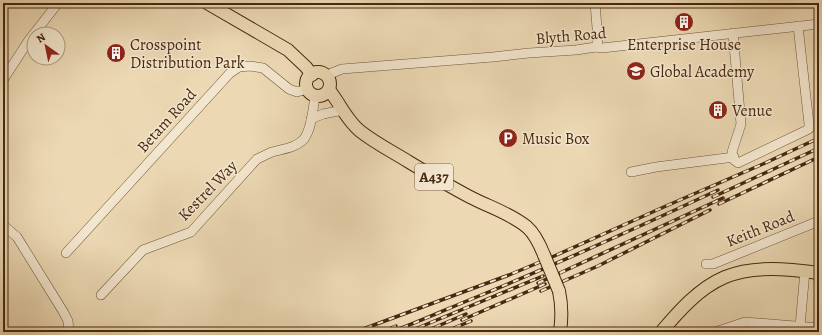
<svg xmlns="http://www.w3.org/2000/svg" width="822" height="335" font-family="Alegreya,serif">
	<rect width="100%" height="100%" fill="#ecd9b4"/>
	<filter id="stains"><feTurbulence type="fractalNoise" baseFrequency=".005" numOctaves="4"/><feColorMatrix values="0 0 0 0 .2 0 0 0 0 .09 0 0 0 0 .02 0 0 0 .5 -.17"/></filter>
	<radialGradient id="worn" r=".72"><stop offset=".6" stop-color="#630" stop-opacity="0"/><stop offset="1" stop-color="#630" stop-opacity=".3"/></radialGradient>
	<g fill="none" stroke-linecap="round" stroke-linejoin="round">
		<!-- minor casing -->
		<g stroke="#705439" stroke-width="10">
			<g id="minor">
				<polyline points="595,3 598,40 596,47"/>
				<polyline points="733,33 741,124 732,152 734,160 738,163 809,129 809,124 798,26"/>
				<polyline points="327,76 332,73 342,69 493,57 529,53 576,50 596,47 602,48 819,24"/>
				<polyline points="3,80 29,40 58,3"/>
				<polyline points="311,119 323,114 343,110"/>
				<polyline points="631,172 656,167 734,157"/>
				<polyline points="3,225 17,237 64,313 68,321 69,332"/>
				<polyline points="66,253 230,73 239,67 250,66 263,68 289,89 297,92 307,89"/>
				<polyline points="706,264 713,264 819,221"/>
				<path d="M101,295l42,-45 48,-18 66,-73c5,-2 10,-5 15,-7 10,-3 24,-4 32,-13 8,-11 9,-31 11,-43"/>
				<polyline points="800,326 805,271"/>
				<polyline points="715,332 745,322 819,328"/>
			</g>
		</g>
		<!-- major casing -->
		<g stroke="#472810" stroke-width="14">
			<g id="major">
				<polyline points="207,3 288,50 306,67 312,75"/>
				<circle cx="318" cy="84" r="12"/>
				<path d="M329,90c11,13 17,30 31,41 15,12 33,21 49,31 20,12 40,24 61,35 19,10 40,16 57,30 8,7 13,18 17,28"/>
				<path d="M559,291c3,14 3,27 1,41"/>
				<path d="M661,332c18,-21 38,-44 64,-55 29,-12 64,-8 94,-4"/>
			</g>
		</g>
		<!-- minor -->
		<use href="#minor" stroke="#f3e6ce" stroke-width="9"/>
		<!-- major -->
		<use href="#major" stroke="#ecd9b4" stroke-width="12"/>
		<!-- rail casing -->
		<g stroke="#472810" stroke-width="3.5">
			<g id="rail">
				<polyline points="713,197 819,148"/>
				<polyline points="719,204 819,157"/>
				<polyline points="538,283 723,198"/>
				<polyline points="541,291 598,266 710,210"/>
				<polyline points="462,320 545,284"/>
				<polyline points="355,332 509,275 552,257 666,206 763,164 819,138"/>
				<polyline points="381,332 396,326"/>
				<path d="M391,332c30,-11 58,-24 88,-36 80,-33 160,-69 239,-106"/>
				<polyline points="408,332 543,276"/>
				<polyline points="424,332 466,314"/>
				<polyline points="444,332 471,321"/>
			</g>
		</g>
		<!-- rail -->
		<use href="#rail" stroke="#f3e6ce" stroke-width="2" stroke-dasharray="6" stroke-linecap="butt"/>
		<!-- major-bridge casing -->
		<g stroke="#472810" stroke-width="14" stroke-linecap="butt">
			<polyline id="major-bridge" points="544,255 559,291"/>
		</g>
		<!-- major-bridge -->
		<use href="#major-bridge" stroke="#ecd9b4" stroke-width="12"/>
	</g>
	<!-- icons -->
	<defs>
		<g id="building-disc" transform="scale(1)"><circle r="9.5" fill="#8f2418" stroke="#f3e6ce"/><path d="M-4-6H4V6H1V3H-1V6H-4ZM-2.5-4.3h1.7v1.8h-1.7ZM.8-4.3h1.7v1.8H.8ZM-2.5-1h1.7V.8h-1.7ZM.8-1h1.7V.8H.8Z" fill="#fff"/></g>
		<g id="school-disc" transform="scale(1)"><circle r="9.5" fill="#8f2418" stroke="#f3e6ce"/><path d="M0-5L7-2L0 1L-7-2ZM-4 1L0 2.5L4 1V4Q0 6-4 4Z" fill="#fff"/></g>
		<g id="parking-disc" transform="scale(1)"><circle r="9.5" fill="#8f2418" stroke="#f3e6ce"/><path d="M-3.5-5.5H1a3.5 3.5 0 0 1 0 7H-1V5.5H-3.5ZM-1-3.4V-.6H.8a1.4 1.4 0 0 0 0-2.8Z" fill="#fff"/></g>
	</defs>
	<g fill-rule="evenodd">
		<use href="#building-disc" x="684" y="22"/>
		<use href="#building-disc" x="116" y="53"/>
		<use href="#school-disc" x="636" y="71"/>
		<use href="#building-disc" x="718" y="110"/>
		<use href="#parking-disc" x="508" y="138"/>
	</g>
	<g text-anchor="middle" stroke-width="3" stroke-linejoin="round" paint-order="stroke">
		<!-- shield labels -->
		<rect fill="#f3e6ce" stroke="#7b6149" stroke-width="1" x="415" y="164" width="38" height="26" rx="3"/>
		<g font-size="15" font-weight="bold" fill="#472810">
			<text x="434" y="182">A437</text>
		</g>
		<!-- street labels -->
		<g font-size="16" fill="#472810" stroke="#f3e6ce">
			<text transform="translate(571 35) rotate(-5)" y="6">Blyth Road</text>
			<text transform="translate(166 120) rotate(-48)" y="6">Betam Road</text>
			<text transform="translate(207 190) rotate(-46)" y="6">Kestrel Way</text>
			<text transform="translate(760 228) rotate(-22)" y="6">Keith Road</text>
		</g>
		<!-- poi labels -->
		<g font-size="16" fill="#472810" stroke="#f3e6ce" text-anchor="start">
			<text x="130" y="50">Crosspoint<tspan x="130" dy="18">Distribution Park</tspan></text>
			<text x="684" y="50" text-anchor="middle">Enterprise House</text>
			<text x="650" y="77">Global Academy</text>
			<text x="732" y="116">Venue</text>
			<text x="522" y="144">Music Box</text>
		</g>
	</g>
	<!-- margin -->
	<rect width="822" height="335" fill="none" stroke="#ecd9b4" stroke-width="16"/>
	<rect x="4" y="4" width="814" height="327" fill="none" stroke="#472810" stroke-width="2"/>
	<rect x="8" y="8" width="806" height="319" fill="none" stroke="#472810"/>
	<!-- north arrow -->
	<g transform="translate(46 46) rotate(327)"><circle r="19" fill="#f3e6ce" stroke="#ae9a82"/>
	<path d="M0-3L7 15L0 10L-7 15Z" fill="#8f2418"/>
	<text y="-6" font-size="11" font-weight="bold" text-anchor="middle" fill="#472810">N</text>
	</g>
	<rect width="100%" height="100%" filter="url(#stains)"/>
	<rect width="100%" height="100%" fill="url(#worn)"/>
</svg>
